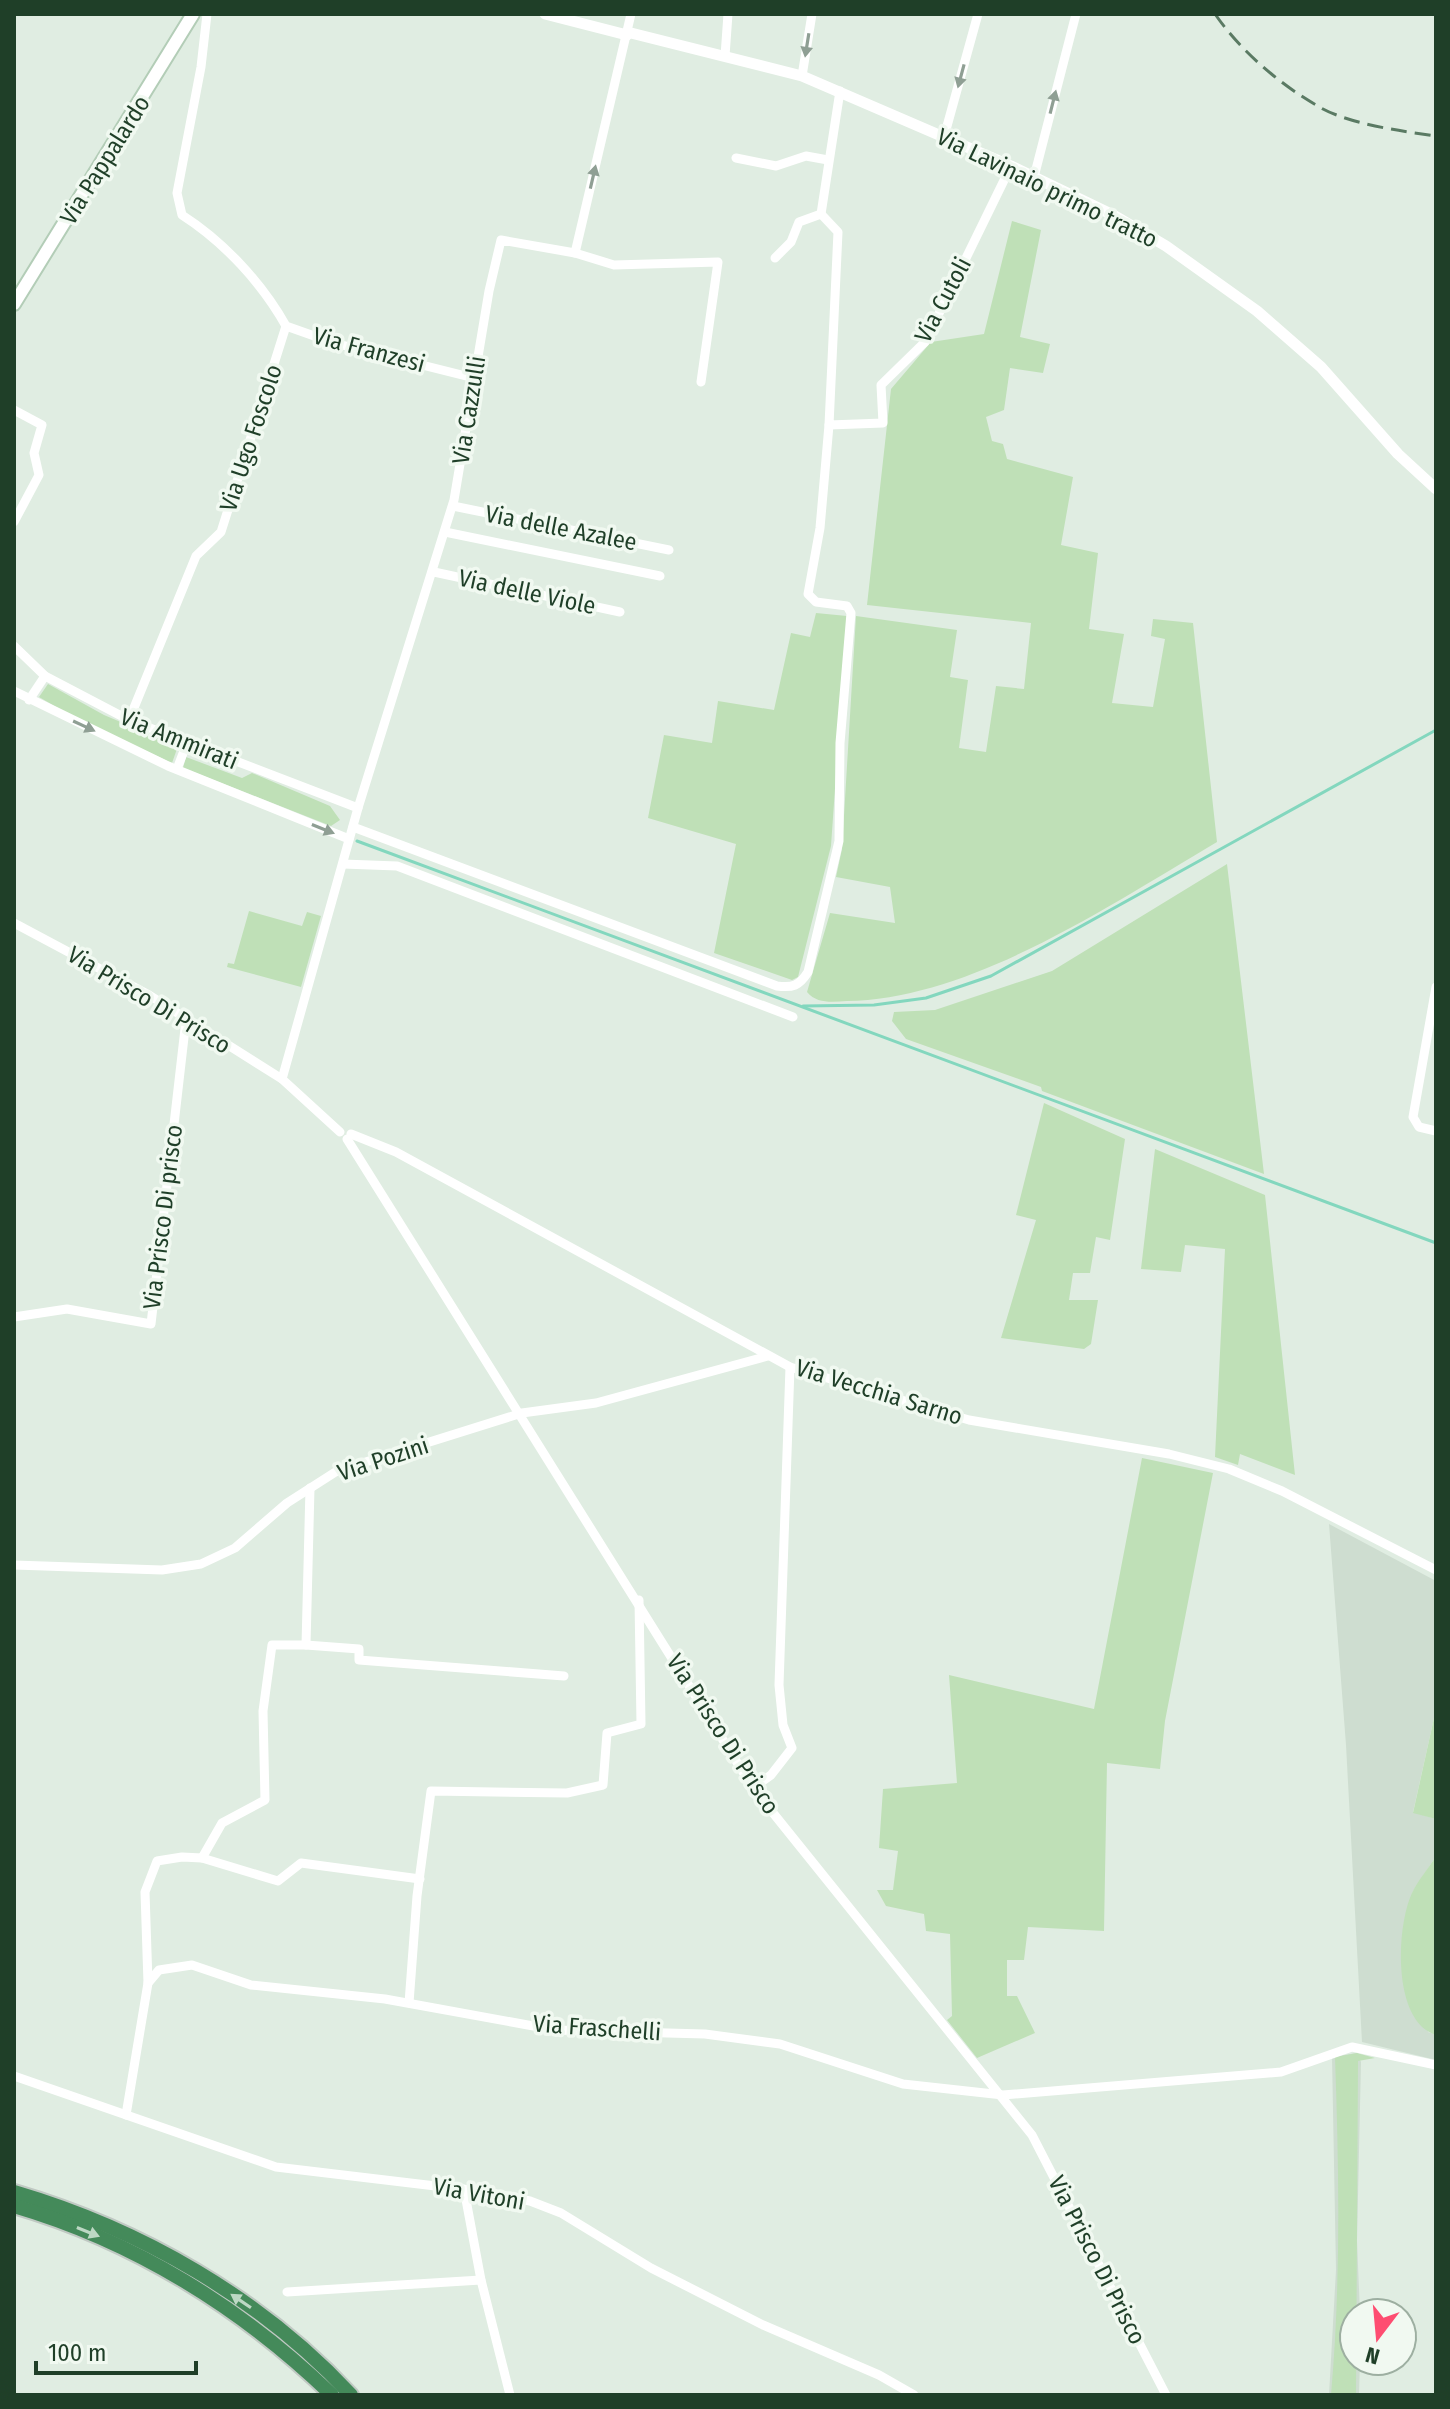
<svg xmlns="http://www.w3.org/2000/svg" width="1450" height="2409" font-family="'Fira Sans Condensed',sans-serif">
	<rect width="100%" height="100%" fill="#e0ede2"/>
	<!-- built -->
	<g fill="#ceddd0">
		<polygon points="1329,1524 1436,1581 1436,1709 1413,1812 1436,1819 1436,1856 1412,1893 1428,2032 1436,2035 1436,2060 1362,2042 1346,1745"/>
		<polygon points="1357,2053 1361,2062 1357,2241 1360,2313 1354,2313 1354,2361 1360,2361 1359,2395 1329,2395 1336,2270 1332,2057"/>
	</g>
	<!-- green -->
	<g fill="#bfe0b7">
		<path d="M1012,221l29,9 -21,107 30,7 -7,29 -33,-5 -6,42 -18,7 6,24 11,3 4,15 66,18 -12,68 37,8 -9,76 35,5 -12,69 41,4 12,-68 -14,-3 2,-17 40,4 24,219c-107,63 -245,157 -370,159 -15,1 -30,3 -40,-9l23,-79 65,10 -5,-36 -54,-10 6,-28 14,-233 101,14 -7,47 18,3 -9,68 27,4 10,-66 28,3 7,-66 -164,-18 24,-216 40,-47 53,-8z"/>
		<polygon points="816,613 847,616 831,846 798,977 792,980 714,953 736,844 648,818 664,735 712,743 718,701 774,710 791,633 810,637"/>
		<polygon points="48,684 104,715 178,746 172,763 75,718 39,697"/>
		<polygon points="186,757 242,778 252,773 330,806 340,820 331,826 183,768"/>
		<polygon points="1227,864 1264,1174 1042,1091 1041,1087 906,1039 892,1021 894,1012 935,1010 1052,971"/>
		<polygon points="249,911 302,926 307,912 321,916 301,987 227,967 228,963 234,964"/>
		<polygon points="1044,1103 1125,1139 1110,1240 1096,1237 1090,1273 1073,1273 1069,1300 1098,1300 1091,1344 1084,1349 1001,1338 1036,1220 1016,1215"/>
		<polygon points="1155,1149 1265,1195 1295,1475 1240,1454 1238,1465 1215,1457 1225,1249 1185,1245 1181,1272 1141,1269"/>
		<polygon points="1142,1458 1213,1473 1165,1721 1160,1769 1107,1763 1104,1931 1028,1927 1024,1960 1007,1960 1007,1996 1017,1996 1035,2033 977,2058 947,2020 952,2016 950,1934 926,1931 924,1914 886,1906 877,1890 893,1890 898,1851 879,1848 883,1789 957,1783 949,1675 1094,1709"/>
		<polygon points="1436,1709 1436,1819 1413,1813"/>
		<path d="M1436,1856v179c-44,-13 -40,-108 -24,-142 6,-13 17,-25 24,-37z"/>
		<path d="M1357,2053l18,5 -17,3 -2,334h-25c10,-113 8,-225 4,-338z"/>
	</g>
	<g fill="none" stroke-linecap="round" stroke-linejoin="round">
		<!-- stream -->
		<g stroke="#83d7be" stroke-width="3">
			<polyline points="357,841 1436,1243"/>
			<polyline points="803,1006 874,1005 926,998 991,976 1436,730"/>
		</g>
		<!-- secondary casing -->
		<g stroke="#b3cdb7" stroke-width="16">
			<polyline id="secondary" points="14,304 193,14"/>
		</g>
		<!-- trunk casing -->
		<g stroke="#c0c9c3" stroke-width="18">
			<g id="trunk">
				<path d="M14,2192c126,37 247,106 337,203"/>
				<path d="M14,2206c120,35 228,102 318,189"/>
			</g>
		</g>
		<!-- minor -->
		<g stroke="#fff" stroke-width="9">
			<path d="M207,14l-6,53 -24,126 5,22c42,27 80,68 104,111l48,17 140,35"/>
			<polyline points="725,56 728,14"/>
			<polyline points="802,76 812,14"/>
			<polyline points="944,137 978,14"/>
			<polyline points="736,158 776,166 806,156 828,160"/>
			<polyline points="1034,177 1076,14"/>
			<polyline points="821,214 838,232 829,425 883,423 881,385 925,342 1011,166"/>
			<polyline points="575,253 631,14"/>
			<polyline points="775,258 791,242 799,222 821,214 840,91"/>
			<polyline points="14,410 42,425 34,453 39,475 14,522"/>
			<polyline points="453,506 669,550"/>
			<polyline points="445,532 660,576"/>
			<polyline points="434,572 620,612"/>
			<polyline points="14,646 45,676 129,720 358,808"/>
			<polyline points="14,691 168,766 349,839"/>
			<polyline points="29,700 45,676"/>
			<polyline points="129,720 196,556 221,532 286,326"/>
			<polyline points="177,769 187,743"/>
			<path d="M353,827l424,159c16,2 22,0 31,-14l31,-131 1,-98 11,-130 -4,-7 -31,-4 -8,-8 12,-66 9,-103"/>
			<polyline points="343,864 397,866 793,1017"/>
			<polyline points="14,923 149,995 282,1079 340,1132"/>
			<polyline points="1436,987 1413,1117 1419,1127 1436,1131"/>
			<polyline points="282,1079 358,808 454,500 489,291 501,240 575,253 614,265 718,262 701,382"/>
			<polyline points="351,1134 396,1152 790,1367 969,1420 1169,1454 1229,1469 1282,1491 1436,1570"/>
			<polyline points="347,1139 753,1788 1032,2135 1166,2395"/>
			<polyline points="14,1317 67,1309 151,1324 186,1020"/>
			<polyline points="14,1565 162,1570 201,1564 235,1548 287,1503 337,1471 522,1413 596,1403 768,1356"/>
			<polyline points="306,1645 359,1649 359,1660 564,1676"/>
			<polyline points="753,1788 771,1775 792,1748 783,1725 779,1685 790,1367"/>
			<polyline points="202,1858 278,1881 301,1863 420,1879"/>
			<polyline points="148,1983 159,1970 192,1965 251,1985 385,1999 555,2030 705,2034 780,2044 903,2084 1003,2095 1281,2072 1352,2047 1436,2065"/>
			<polyline points="409,2003 417,1896 431,1791 567,1793 603,1785 607,1733 641,1724 639,1600"/>
			<polyline points="14,2076 276,2167 486,2192 530,2201 561,2213 651,2268 763,2325 879,2375 914,2395"/>
			<polyline points="126,2115 148,1983 145,1892 157,1861 182,1857 202,1858 222,1823 265,1800 263,1711 272,1645 306,1645 310,1488"/>
			<polyline points="464,2189 481,2280 510,2395"/>
			<polyline points="287,2292 481,2280"/>
		</g>
		<!-- tertiary -->
		<g stroke="#fff" stroke-width="11">
			<polyline points="545,14 627,35"/>
			<polyline points="627,32 802,76 1011,166 1115,216 1166,246 1257,311 1321,367 1398,454 1436,489"/>
		</g>
		<!-- secondary -->
		<use href="#secondary" stroke="#fff" stroke-width="12"/>
		<!-- trunk -->
		<use href="#trunk" stroke="#448a5a" stroke-width="14"/>
		<!-- rail -->
		<path stroke="#5a7a63" stroke-width="3" stroke-dasharray="16 8" stroke-linecap="butt" d="M1215,14c25,36 63,69 101,91 30,19 85,26 120,31"/>
	</g>
	<!-- one-way arrows -->
	<defs><path id="oneway-solid" d="M-6-.8H1V-3.2L6.5 0L1 3.2V.8H-6Z" transform="scale(2)"/></defs>
	<g fill="#8f9f94">
		<use href="#oneway-solid" transform="translate(807 45) rotate(99)"/>
		<use href="#oneway-solid" transform="translate(961 76) rotate(105)"/>
		<use href="#oneway-solid" transform="translate(1053 102) rotate(-76)"/>
		<use href="#oneway-solid" transform="translate(593 177) rotate(-77)"/>
		<use href="#oneway-solid" transform="translate(84 726) rotate(25)"/>
		<use href="#oneway-solid" transform="translate(323 829) rotate(22)"/>
	</g>
	<g fill="#bdd8c4">
		<use href="#oneway-solid" transform="translate(88 2232) rotate(22)"/>
		<use href="#oneway-solid" transform="translate(241 2301) rotate(-146)"/>
	</g>
	<g text-anchor="middle" stroke-width="7" stroke-linejoin="round" paint-order="stroke">
		<!-- street labels -->
		<g font-size="24" fill="#1f3f28" stroke="#f1f9f1">
			<text transform="translate(105 160) rotate(-58)" y="8">Via Pappalardo</text>
			<text transform="translate(1047 188) rotate(26)" y="8">Via Lavinaio primo tratto</text>
			<text transform="translate(943 300) rotate(-62)" y="8">Via Cutoli</text>
			<text transform="translate(369 350) rotate(15)" y="8">Via Franzesi</text>
			<text transform="translate(469 410) rotate(-81)" y="8">Via Cazzulli</text>
			<text transform="translate(251 438) rotate(-72)" y="8">Via Ugo Foscolo</text>
			<text transform="translate(561 528) rotate(11)" y="8">Via delle Azalee</text>
			<text transform="translate(527 592) rotate(12)" y="8">Via delle Viole</text>
			<text transform="translate(179 739) rotate(22)" y="8">Via Ammirati</text>
			<text transform="translate(149 1000) rotate(31)" y="8">Via Prisco Di Prisco</text>
			<text transform="translate(163 1217) rotate(-83)" y="8">Via Prisco Di prisco</text>
			<text transform="translate(879 1392) rotate(17)" y="8">Via Vecchia Sarno</text>
			<text transform="translate(383 1459) rotate(-18)" y="8">Via Pozini</text>
			<text transform="translate(723 1734) rotate(57)" y="8">Via Prisco Di Prisco</text>
			<text transform="translate(597 2028) rotate(4)" y="8">Via Fraschelli</text>
			<text transform="translate(479 2194) rotate(10)" y="8">Via Vitoni</text>
			<text transform="translate(1097 2260) rotate(63)" y="8">Via Prisco Di Prisco</text>
		</g>
	</g>
	<!-- border -->
	<rect width="1450" height="2409" fill="none" stroke="#1f3f28" stroke-width="32"/>
	<!-- north arrow -->
	<g transform="translate(1378 2337) rotate(196)"><circle r="38" fill="#f1f9f1" stroke="#9dafa1" stroke-width="2"/>
	<path d="M0-6L14 30L0 20L-14 30Z" fill="#fe4d71"/>
	<text y="-12" font-size="22" font-weight="bold" text-anchor="middle" fill="#1f3f28">N</text>
	</g>
	<!-- scale -->
	<path d="M36 2361v12h160v-12" fill="none" stroke="#1f3f28" stroke-width="4"/>
	<text x="48" y="2361" font-size="24" fill="#1f3f28" stroke="#f1f9f1" stroke-width="6" paint-order="stroke">100 m</text>
</svg>
